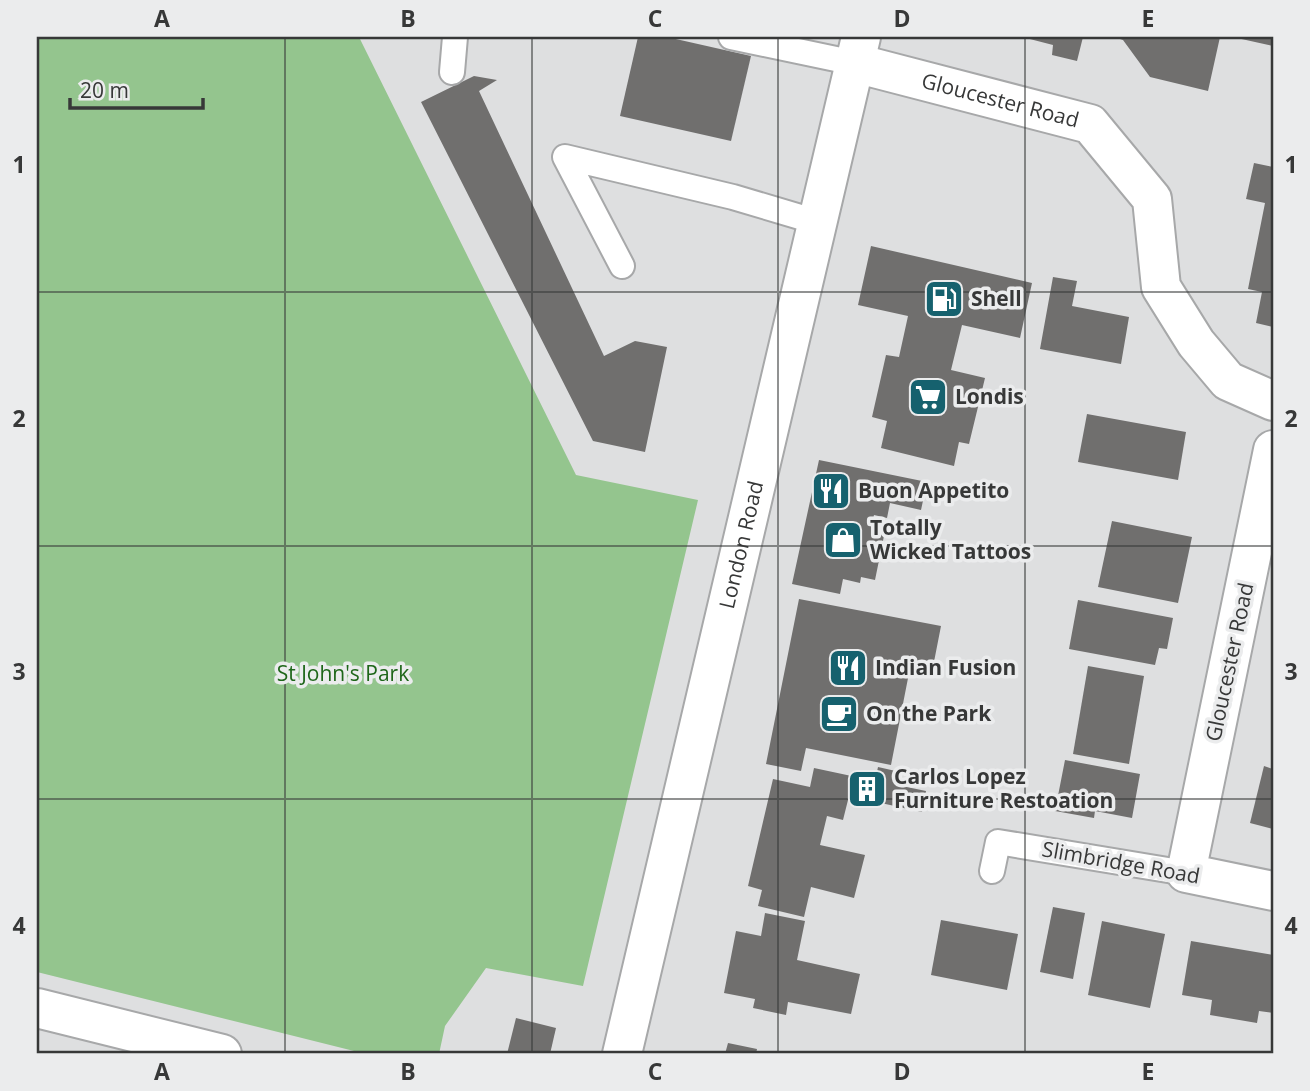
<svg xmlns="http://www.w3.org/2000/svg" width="1310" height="1091" font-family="'Open Sans',sans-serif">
	<rect width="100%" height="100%" fill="#dedfe0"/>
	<!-- green -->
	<polygon fill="#94c58e" points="37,37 359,37 576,475 698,500 583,986 486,968 445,1026 439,1054 366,1054 37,972"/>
	<!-- building -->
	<g fill="#706f6e">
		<polygon points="638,37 667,37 751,56 731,141 620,116"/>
		<polygon points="1022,37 1083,37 1077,61 1052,55 1053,45"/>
		<polygon points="1114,37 1220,37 1208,91 1150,77 1123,40"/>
		<polygon points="1273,37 1273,46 1237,38 1238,37"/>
		<polygon points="474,76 497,80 479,91 604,356 635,341 667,347 645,452 593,441 421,102"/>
		<polygon points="1254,163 1273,167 1273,327 1256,323 1262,292 1248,289 1265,203 1246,199"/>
		<polygon points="871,246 1032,283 1020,338 962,325 951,370 985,378 969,444 959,442 954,466 881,448 887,421 872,417 886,355 899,357 908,316 858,305"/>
		<polygon points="1053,277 1077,281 1072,306 1129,317 1121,364 1040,349"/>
		<polygon points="1087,414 1186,432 1178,480 1078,462"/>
		<polygon points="819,460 927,482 921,510 890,503 887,518 874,515 871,528 885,531 875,580 861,577 860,583 843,579 840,594 792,584"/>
		<polygon points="1112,521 1192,537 1178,603 1098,587"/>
		<polygon points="799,599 941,626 932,672 910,668 891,765 806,748 801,771 766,764"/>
		<polygon points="1078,600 1173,618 1167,649 1159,648 1155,665 1069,649"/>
		<polygon points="1088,666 1144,676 1129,764 1073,754"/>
		<polygon points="1065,760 1140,774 1132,818 1095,811 1094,818 1055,811"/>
		<polygon points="1264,766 1273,769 1273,829 1250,823"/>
		<polygon points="878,767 900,772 897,785 926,791 922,812 849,796 843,820 827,816 820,845 865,855 854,898 811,887 804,917 758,906 762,890 748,886 773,779 810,787 814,768 875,781"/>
		<polygon points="1053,907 1085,913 1073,979 1040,972"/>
		<polygon points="765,913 805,921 797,960 860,974 851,1014 788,1002 786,1015 753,1008 755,999 724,993 736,931 761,936"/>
		<polygon points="941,920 1018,934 1007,990 931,975"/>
		<polygon points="1102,921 1165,934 1150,1008 1088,995"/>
		<polygon points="1191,941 1273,955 1273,1013 1259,1011 1257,1023 1210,1015 1212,1000 1182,995"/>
		<polygon points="516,1018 556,1028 550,1054 507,1054"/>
		<polygon points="728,1043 757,1049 756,1054 725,1054"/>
	</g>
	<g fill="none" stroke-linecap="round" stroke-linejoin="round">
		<!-- lane casing -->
		<g stroke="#a7a8a9" stroke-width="28">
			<g id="lane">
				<polyline points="731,37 855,63"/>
				<polyline points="452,72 455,37"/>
				<polyline points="622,266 565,157 733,197 817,222"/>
				<polyline points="992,871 998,842 1186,873"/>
			</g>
		</g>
		<!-- street casing -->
		<g stroke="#a7a8a9" stroke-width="42">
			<g id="street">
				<path id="s1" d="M855,63l235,61 62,75 9,88 35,56 32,38 45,20"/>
				<polyline points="1273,450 1186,873 1273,891"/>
				<polyline points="37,1008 222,1054"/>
			</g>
		</g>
		<!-- secondary casing -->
		<g stroke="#a7a8a9" stroke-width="42">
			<g id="secondary">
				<path id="s2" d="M622,1054l239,-1017"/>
			</g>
		</g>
		<!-- lane -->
		<use href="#lane" stroke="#fff" stroke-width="24"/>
		<!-- street -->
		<use href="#street" stroke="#fff" stroke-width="38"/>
		<!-- secondary -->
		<use href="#secondary" stroke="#fff" stroke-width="38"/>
	</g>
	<!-- grid -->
	<path fill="none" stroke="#373838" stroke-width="2" stroke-opacity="0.55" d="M285,37v1017M532,37v1017M778,37v1017M1025,37v1017M37,292h1236M37,546h1236M37,799h1236"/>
	<!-- icons -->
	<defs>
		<g id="fuel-square" transform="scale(2.0125)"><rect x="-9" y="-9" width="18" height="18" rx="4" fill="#16616e" stroke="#ebeced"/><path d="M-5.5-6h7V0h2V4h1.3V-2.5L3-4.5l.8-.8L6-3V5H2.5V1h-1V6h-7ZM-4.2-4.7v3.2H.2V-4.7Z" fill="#fff"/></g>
		<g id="supermarket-square" transform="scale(2.0125)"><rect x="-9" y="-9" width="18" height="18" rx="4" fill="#16616e" stroke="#ebeced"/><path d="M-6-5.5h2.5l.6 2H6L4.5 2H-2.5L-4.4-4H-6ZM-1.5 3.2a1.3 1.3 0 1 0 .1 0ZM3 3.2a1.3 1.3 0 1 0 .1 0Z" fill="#fff"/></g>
		<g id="restaurant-square" transform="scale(2.0125)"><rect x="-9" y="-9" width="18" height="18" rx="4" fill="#16616e" stroke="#ebeced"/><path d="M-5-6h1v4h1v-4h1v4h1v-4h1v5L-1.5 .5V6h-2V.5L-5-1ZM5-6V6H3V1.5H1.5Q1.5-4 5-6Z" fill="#fff"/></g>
		<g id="shop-square" transform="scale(2.0125)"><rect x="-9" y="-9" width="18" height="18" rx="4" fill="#16616e" stroke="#ebeced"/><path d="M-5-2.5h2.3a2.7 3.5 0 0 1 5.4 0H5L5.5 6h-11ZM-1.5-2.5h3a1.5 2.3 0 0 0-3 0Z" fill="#fff"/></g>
		<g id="cafe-square" transform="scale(2.0125)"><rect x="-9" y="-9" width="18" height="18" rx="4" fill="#16616e" stroke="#ebeced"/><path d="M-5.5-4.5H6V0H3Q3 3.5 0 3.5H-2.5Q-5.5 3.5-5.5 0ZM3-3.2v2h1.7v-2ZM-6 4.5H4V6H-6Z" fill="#fff"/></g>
		<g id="building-square" transform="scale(2.0125)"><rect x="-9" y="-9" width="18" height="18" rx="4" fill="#16616e" stroke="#ebeced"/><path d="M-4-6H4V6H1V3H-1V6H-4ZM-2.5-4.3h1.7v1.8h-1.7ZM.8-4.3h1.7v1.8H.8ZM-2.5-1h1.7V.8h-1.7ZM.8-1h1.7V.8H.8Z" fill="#fff"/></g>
	</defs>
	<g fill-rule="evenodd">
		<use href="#fuel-square" x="944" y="299"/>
		<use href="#supermarket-square" x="928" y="397"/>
		<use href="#restaurant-square" x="831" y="491"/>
		<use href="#shop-square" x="843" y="540"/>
		<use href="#restaurant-square" x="848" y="668"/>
		<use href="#cafe-square" x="839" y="714"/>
		<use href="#building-square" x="867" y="789"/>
	</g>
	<g text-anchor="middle" stroke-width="7" stroke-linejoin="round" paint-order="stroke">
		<!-- street labels -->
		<g font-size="21" fill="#373838" stroke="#ebeced">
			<text dy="7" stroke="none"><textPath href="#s1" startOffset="150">Gloucester Road</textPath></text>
			<text dy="7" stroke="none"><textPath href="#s2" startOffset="523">London Road</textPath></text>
			<text transform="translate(1230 662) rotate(-78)" y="7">Gloucester Road</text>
			<text transform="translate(1121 863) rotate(10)" y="7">Slimbridge Road</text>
		</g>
		<!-- poi labels -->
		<g font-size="21" font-weight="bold" fill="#373838" stroke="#ebeced" text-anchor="start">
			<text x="971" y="306">Shell</text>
			<text x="955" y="404">Londis</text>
			<text x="858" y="498">Buon Appetito</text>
			<text x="870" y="535">Totally<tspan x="870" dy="24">Wicked Tattoos</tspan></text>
			<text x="875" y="675">Indian Fusion</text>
			<text x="866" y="721">On the Park</text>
			<text x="894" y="784">Carlos Lopez<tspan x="894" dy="24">Furniture Restoation</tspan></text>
		</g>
		<!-- park labels -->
		<g font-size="21" fill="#1e6619" stroke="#ebeced">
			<text x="343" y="681">St John's Park</text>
		</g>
	</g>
	<!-- border -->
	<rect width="1310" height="1091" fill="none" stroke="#ebeced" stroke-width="77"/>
	<!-- scale -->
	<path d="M70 98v10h133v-10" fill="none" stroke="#373838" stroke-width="3.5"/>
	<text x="80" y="98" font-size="21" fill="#373838" stroke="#ebeced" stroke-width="5" paint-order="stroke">20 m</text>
	<rect x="38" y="38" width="1234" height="1014" fill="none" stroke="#373838" stroke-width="2.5"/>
	<g font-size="23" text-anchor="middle" font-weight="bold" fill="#373838">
		<text x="162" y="27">A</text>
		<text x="408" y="27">B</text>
		<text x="655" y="27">C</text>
		<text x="902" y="27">D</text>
		<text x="1148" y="27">E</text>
		<text x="19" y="173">1</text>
		<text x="1291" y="173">1</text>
		<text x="19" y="427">2</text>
		<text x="1291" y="427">2</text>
		<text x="19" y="680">3</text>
		<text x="1291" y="680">3</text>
		<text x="19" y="934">4</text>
		<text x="1291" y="934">4</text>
		<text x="162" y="1080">A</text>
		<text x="408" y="1080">B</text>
		<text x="655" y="1080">C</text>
		<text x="902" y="1080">D</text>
		<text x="1148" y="1080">E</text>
	</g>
</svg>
